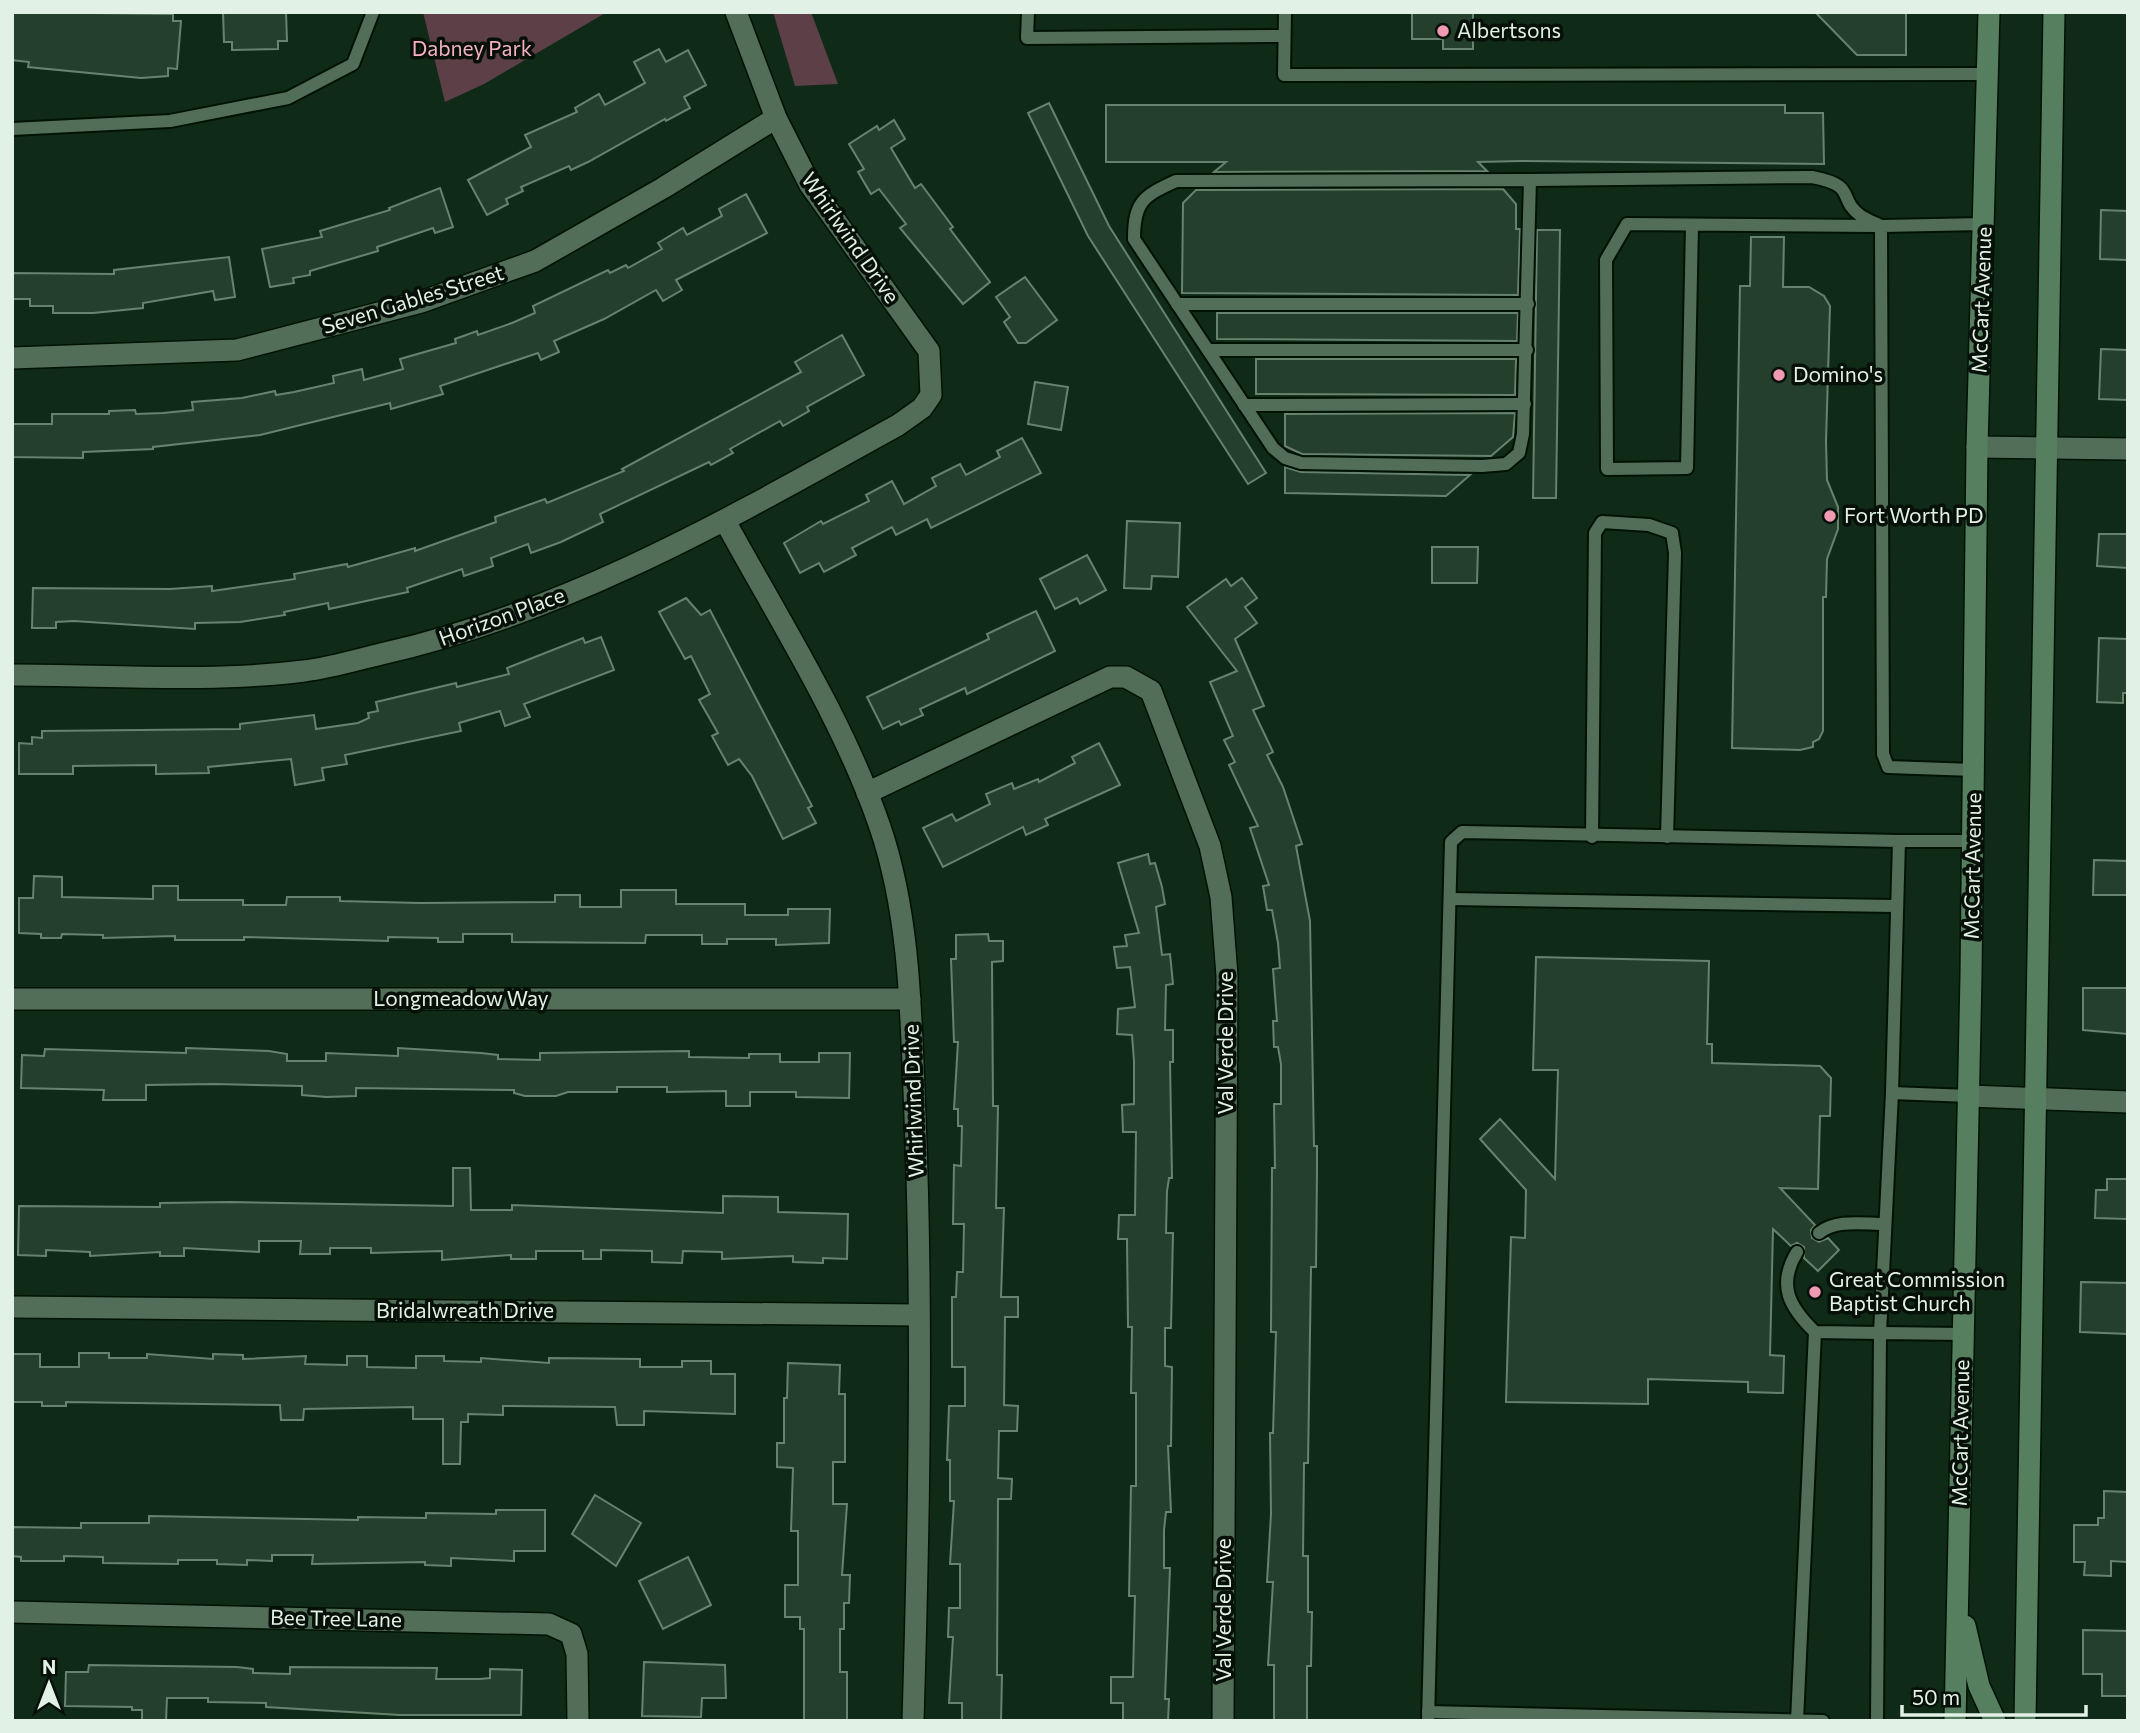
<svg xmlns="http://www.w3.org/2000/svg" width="2140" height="1733" font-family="Commissioner,sans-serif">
	<rect width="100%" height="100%" fill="#102a18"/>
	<!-- green -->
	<g fill="#5c3f47">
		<polygon points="423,12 607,12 484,84 445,102"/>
		<polygon points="773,12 811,12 838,84 795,86"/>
	</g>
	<!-- building -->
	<g fill="#243f2b" stroke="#67836d" stroke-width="2">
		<polygon points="12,12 173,14 173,21 181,21 177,69 168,68 168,76 141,78 28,67 29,62 12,60"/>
		<polygon points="223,12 286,12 287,41 278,41 278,49 232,50 232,42 224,42"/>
		<polygon points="1412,12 1473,12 1473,49 1443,49 1443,39 1412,39"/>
		<polygon points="1815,12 1906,12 1906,55 1857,55"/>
		<polygon points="659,49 666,62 688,50 706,85 684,97 690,108 666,121 665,119 588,162 571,170 569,166 521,187 523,191 506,199 508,204 487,215 468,180 531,147 525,135 577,112 575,108 599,94 605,105 645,83 634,62"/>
		<polygon points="1049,103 1109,226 1266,473 1248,484 1088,236 1028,113"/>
		<polygon points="1106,105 1785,105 1785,113 1823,113 1824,164 1521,161 1478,162 1487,171 1214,172 1226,162 1106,162"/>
		<polygon points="894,120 905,139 891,148 915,188 921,184 953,227 950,229 990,282 963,304 900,228 906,224 879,189 871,194 858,172 864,169 849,144 877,126 879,130"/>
		<polygon points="440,188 453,227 435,233 433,228 377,247 378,251 310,271 310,275 293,278 294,283 270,287 262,249 322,237 320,231 390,210 389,208"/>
		<polygon points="1503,189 1516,204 1516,229 1520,229 1518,295 1182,293 1183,203 1196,190"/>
		<polygon points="746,194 767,233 676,280 682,290 663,301 656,290 604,319 554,341 559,352 541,360 538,353 440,386 443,394 391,409 390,403 260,435 153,447 153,449 83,452 83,458 12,457 12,424 52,424 52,414 109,414 109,411 135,410 136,414 163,413 193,410 192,402 242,398 275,391 276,395 294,392 334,383 333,376 362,369 364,380 403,369 400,359 456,343 455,339 477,331 478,335 512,323 535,313 533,306 608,270 610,273 626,265 628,268 662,249 658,243 683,228 687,235 722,216 719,209"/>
		<polygon points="2101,210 2128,211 2128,260 2100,259"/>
		<polygon points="1537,230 1560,230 1556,498 1533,498"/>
		<polygon points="1751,237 1784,237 1783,287 1809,287 1824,296 1830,306 1826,442 1827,480 1838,507 1838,529 1827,559 1826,597 1823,597 1823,731 1819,739 1813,742 1813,747 1800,750 1732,748 1740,286 1750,286"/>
		<polygon points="229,257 235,297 215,300 213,291 143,303 143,308 93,313 53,313 53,306 30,306 30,299 12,299 12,273 114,274 114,270"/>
		<polygon points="1025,277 1057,320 1026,343 1018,343 1004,322 1010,317 996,297"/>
		<polygon points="1217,313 1518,313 1517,341 1217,339"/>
		<polygon points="842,335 864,375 807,407 809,411 783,426 780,421 730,449 733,453 711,465 709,462 600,514 603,522 561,542 531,553 528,544 491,558 493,566 464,576 462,569 407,588 408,592 329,609 328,603 284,612 285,615 240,622 195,623 195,629 74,621 56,622 56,628 32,628 33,588 170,589 212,586 212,591 295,579 294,574 347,564 348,567 415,548 415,551 460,535 496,522 495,517 545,499 547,503 624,471 622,469 801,372 795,362"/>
		<polygon points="2101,349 2128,350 2128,400 2099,399"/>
		<polygon points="1256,359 1516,359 1515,395 1256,394"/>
		<polygon points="1035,382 1068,387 1061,430 1028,424"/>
		<polygon points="1515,413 1513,437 1491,456 1302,454 1285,446 1285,414"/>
		<polygon points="1022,438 1041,473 931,528 927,519 896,535 892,527 852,548 856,555 824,572 819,563 800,573 784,543 821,521 823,524 869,501 866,495 892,481 904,504 936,486 932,478 960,464 966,475 1000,457 997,451"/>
		<polygon points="1285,467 1301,472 1470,475 1446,496 1285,493"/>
		<polygon points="1127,521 1180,523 1178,577 1152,576 1151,589 1124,588"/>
		<polygon points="2099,534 2128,534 2128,568 2097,566"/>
		<polygon points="1432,547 1478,547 1477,583 1432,583"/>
		<polygon points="1087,555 1106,590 1080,604 1077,598 1055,609 1040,579"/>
		<polygon points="1242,578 1257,598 1245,607 1257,623 1235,639 1264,706 1253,710 1273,752 1267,755 1283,787 1302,844 1296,846 1310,921 1314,1146 1317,1146 1317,1170 1316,1267 1311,1267 1308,1463 1304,1463 1303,1556 1308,1556 1308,1612 1312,1612 1311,1666 1307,1666 1307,1721 1274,1721 1274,1665 1268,1665 1273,1582 1267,1582 1271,1514 1270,1433 1273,1433 1276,1332 1271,1332 1272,1168 1275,1168 1274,1104 1281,1104 1281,1064 1278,1047 1274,1047 1273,1021 1277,1021 1273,969 1280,968 1278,943 1272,910 1267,910 1263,886 1269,885 1250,828 1258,826 1229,765 1235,762 1224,740 1233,736 1210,682 1237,671 1187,607 1226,579 1231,586"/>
		<polygon points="686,598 701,615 710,610 812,806 808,808 816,823 783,839 752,776 739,759 728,765 712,736 718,733 699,700 710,694 691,656 685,659 659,612"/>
		<polygon points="1036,611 1055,651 967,694 965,688 920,709 923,715 901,725 899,721 883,729 867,697 989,639 987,634"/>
		<polygon points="601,637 614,670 524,704 530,717 505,726 500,711 459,723 461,731 345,755 347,764 322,768 324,780 295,785 291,759 208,767 209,773 156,774 156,765 73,766 73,774 19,774 19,743 32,744 32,737 42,738 42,731 240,729 240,724 314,715 316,729 358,723 369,718 368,713 378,711 376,702 456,683 457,687 509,674 507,668 583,638 585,643"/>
		<polygon points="2099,638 2128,639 2128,693 2123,693 2123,703 2097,702"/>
		<polygon points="1099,743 1120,785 1045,819 1048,825 1026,835 1023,827 943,867 923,828 952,814 956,821 990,804 986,794 1012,783 1014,789 1038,779 1039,782 1075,763 1072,757"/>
		<polygon points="1148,854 1150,864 1155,863 1162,887 1165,904 1156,907 1162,955 1170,954 1173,984 1166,985 1165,1030 1173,1030 1173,1062 1170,1062 1172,1178 1169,1178 1167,1191 1166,1233 1173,1233 1171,1328 1165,1328 1165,1366 1172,1367 1171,1446 1168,1446 1171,1512 1166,1512 1164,1530 1164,1568 1170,1568 1165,1699 1169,1699 1168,1721 1123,1721 1123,1703 1111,1703 1111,1677 1133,1677 1135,1596 1129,1596 1130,1543 1131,1486 1136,1486 1136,1393 1131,1393 1132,1327 1128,1327 1127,1239 1118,1239 1119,1215 1135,1215 1136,1132 1123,1132 1122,1105 1134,1104 1134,1061 1132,1035 1117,1034 1118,1009 1135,1007 1130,967 1117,968 1114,947 1127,946 1125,935 1139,933 1118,863"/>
		<polygon points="2094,860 2128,861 2128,895 2093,895"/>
		<polygon points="34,876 62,877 62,897 153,899 153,886 178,886 178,900 243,900 243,905 286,905 287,897 340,897 340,901 420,903 555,902 555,895 580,895 580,907 621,907 621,890 676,890 676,904 745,904 745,915 788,915 788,909 830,909 829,943 776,945 776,939 727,939 727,944 702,944 702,935 646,935 645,943 512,942 512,934 463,934 463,942 438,942 438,938 388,937 388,941 244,937 244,940 175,940 175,936 103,938 103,935 62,934 61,938 41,938 41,934 19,933 19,898 33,898"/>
		<polygon points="988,934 989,941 1003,941 1003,961 992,962 993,1106 998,1106 996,1208 1004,1208 1001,1297 1018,1297 1018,1317 1005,1317 1004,1405 1018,1406 1017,1431 999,1431 998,1478 1012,1479 1011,1499 998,1499 997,1675 1002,1675 1001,1721 962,1721 962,1703 949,1703 953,1637 948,1637 949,1608 960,1608 960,1564 950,1564 954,1501 950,1501 950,1460 947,1460 949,1406 965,1406 965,1367 952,1367 952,1297 956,1297 957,1272 963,1272 964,1224 953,1224 954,1165 961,1166 962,1126 958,1126 958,1109 954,1109 958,1042 954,1042 951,959 956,959 956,935"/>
		<polygon points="1536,957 1709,961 1707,1044 1712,1044 1712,1063 1820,1066 1831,1078 1830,1116 1820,1116 1818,1189 1780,1188 1815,1225 1811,1230 1812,1238 1819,1242 1828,1238 1839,1250 1818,1271 1804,1258 1804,1247 1797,1243 1791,1246 1773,1229 1770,1355 1784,1356 1783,1393 1748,1392 1748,1382 1648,1379 1648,1404 1506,1402 1511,1237 1525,1238 1526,1190 1480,1139 1500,1119 1555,1179 1558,1070 1533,1070"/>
		<polygon points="2083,988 2128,988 2128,1034 2083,1030"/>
		<polygon points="186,1048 269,1051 287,1054 287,1061 326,1061 326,1053 398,1056 398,1048 481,1053 498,1055 498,1059 540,1060 540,1053 689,1051 689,1057 749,1058 749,1054 780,1054 780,1062 819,1062 819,1053 850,1053 849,1098 796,1097 796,1092 750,1092 750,1106 726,1106 726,1091 667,1092 667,1087 617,1087 617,1092 568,1092 556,1096 525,1096 514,1093 514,1090 356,1088 356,1096 326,1097 302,1095 302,1086 215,1084 146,1085 146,1100 103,1100 104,1090 21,1088 22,1055 44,1056 45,1049 186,1053"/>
		<polygon points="453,1168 470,1168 471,1210 512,1210 512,1205 723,1213 723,1196 778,1197 778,1212 848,1214 847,1259 823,1258 823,1263 793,1262 793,1256 722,1259 722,1252 683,1251 682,1263 652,1262 652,1251 601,1250 601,1259 583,1259 583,1251 536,1251 536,1259 511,1259 511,1255 442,1260 442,1251 371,1253 371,1248 330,1248 330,1254 300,1254 301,1241 259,1241 259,1252 184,1248 184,1256 160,1256 160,1252 90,1256 90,1252 46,1250 46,1256 18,1255 19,1206 160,1207 160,1203 230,1202 453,1206"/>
		<polygon points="2107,1179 2128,1179 2128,1219 2095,1218 2096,1190 2107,1190"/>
		<polygon points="2081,1282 2128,1283 2128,1334 2080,1332"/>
		<polygon points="79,1353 109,1353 109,1358 147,1358 147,1354 213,1359 213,1354 243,1355 243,1359 306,1356 305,1364 347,1365 347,1356 367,1356 367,1367 416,1368 416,1356 444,1356 444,1361 481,1362 481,1358 549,1363 549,1358 640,1359 640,1367 682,1367 682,1361 711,1361 711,1374 735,1374 735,1414 644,1411 644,1425 617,1425 615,1407 503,1406 503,1415 468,1414 468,1422 461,1422 460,1464 443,1464 443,1419 413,1419 413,1407 304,1409 303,1420 281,1420 280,1405 66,1402 66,1406 42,1406 42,1402 12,1402 12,1354 40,1354 40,1367 79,1367"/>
		<polygon points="788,1363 840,1365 839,1394 845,1394 845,1462 833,1462 833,1504 847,1504 842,1575 850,1575 849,1603 844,1603 844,1629 840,1629 840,1672 847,1672 847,1721 804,1721 804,1629 800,1629 800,1617 785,1617 785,1585 798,1585 798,1531 791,1531 793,1468 777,1467 777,1443 784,1443 784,1398 787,1398"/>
		<polygon points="2104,1491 2128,1492 2127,1562 2111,1561 2111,1576 2084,1575 2085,1562 2074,1562 2074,1525 2098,1525 2098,1518 2104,1518"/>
		<polygon points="595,1495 641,1523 616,1566 572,1534"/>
		<polygon points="496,1510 545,1510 545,1551 514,1551 514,1561 451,1558 451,1566 425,1565 425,1562 312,1564 313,1555 272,1555 272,1561 247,1560 247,1565 217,1564 217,1560 178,1560 178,1564 103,1563 103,1557 64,1556 64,1561 21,1561 21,1557 12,1556 12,1527 81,1528 81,1523 149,1523 149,1516 358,1520 358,1517 426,1518 426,1513 496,1514"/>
		<polygon points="688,1557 711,1605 663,1629 639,1581"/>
		<polygon points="2083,1630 2128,1631 2127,1696 2102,1696 2102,1674 2083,1674"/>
		<polygon points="644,1662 725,1665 726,1698 702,1698 701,1717 642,1716"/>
		<polygon points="89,1665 237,1667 253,1669 253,1673 290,1674 290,1667 437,1668 436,1679 480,1679 490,1678 490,1669 522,1670 521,1715 400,1715 266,1707 266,1703 208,1702 208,1698 167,1698 166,1721 142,1721 142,1710 132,1710 132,1707 65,1706 66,1672 88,1672"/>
	</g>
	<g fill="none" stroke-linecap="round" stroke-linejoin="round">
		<!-- service casing -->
		<g stroke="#001204" stroke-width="16">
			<g id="service">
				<polyline points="1028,12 1027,38 1284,36"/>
				<polyline points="1285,12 1284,75 1988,74"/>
				<polyline points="12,129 170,121 288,98 353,64 373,12"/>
				<path d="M1530,180l-354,1c-33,15 -42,21 -42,58l139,209 12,10 16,5 181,3 24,-2 13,-11 4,-19 7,-254 282,-3c47,9 24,21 49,39 6,4 14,7 20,10"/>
				<polyline points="1692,225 1687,468 1607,469 1606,260 1627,224 1877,226"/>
				<polyline points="1177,304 1528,304"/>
				<polyline points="1208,350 1527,350"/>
				<polyline points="1244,405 1525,404"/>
				<polyline points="1974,770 1888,767 1883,754 1881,226 1984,224"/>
				<polyline points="1592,837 1595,533 1602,522 1649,525 1672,533 1675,553 1667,837"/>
				<polyline points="1899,841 1973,841"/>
				<polyline points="1450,899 1896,906"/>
				<path d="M1819,1233c17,-14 44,-9 65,-9"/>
				<path d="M1797,1252c-20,33 -8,55 18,80l65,1 12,-240"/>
				<polyline points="1428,1712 1823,1721"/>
				<polyline points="1428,1721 1451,842 1462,832 1899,841 1892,1093 1969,1096"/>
				<polyline points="1797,1721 1815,1332"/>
				<polyline points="1877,1721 1880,1333 1963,1334"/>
			</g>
		</g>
		<!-- minor casing -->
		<g stroke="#001204" stroke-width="24">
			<g id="minor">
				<polyline points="12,358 237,350 421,302 535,261 663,188 776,118"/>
				<polyline points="1977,447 2128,449"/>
				<path d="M725,521c54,99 118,198 155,306 31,91 31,193 35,289 8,202 4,404 -2,605"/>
				<path d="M12,675c95,0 197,8 292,-4 26,-3 52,-11 77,-17 190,-43 349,-136 517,-229l24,-17 9,-13 -2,-44 -119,-166 -34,-67 -40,-106"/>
				<polyline points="867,793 1110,677 1126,677 1151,691 1210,846 1221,897 1227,976 1223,1721"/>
				<polyline points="12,999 910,999"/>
				<polyline points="1969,1096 2128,1102"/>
				<polyline points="12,1307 918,1315"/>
				<polyline points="12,1612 549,1624 571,1634 577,1654 578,1721"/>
			</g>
		</g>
		<!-- secondary casing -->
		<g stroke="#001204" stroke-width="24">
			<g id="secondary">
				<polyline points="1965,1626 1979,1686 1995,1721"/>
				<polyline points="1955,1721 1971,976 1977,447 1989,12"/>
				<polyline points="2025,1721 2054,12"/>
			</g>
		</g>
		<!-- service -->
		<use href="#service" stroke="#526e58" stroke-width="12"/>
		<!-- minor -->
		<use href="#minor" stroke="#526e58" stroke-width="21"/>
		<!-- secondary -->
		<use href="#secondary" stroke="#567f60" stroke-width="21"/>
	</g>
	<!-- markers -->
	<g fill="#f19ab3" stroke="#061008" stroke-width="2.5">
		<circle cx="1443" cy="31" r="7"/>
		<circle cx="1779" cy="375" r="7"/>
		<circle cx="1830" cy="516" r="7"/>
		<circle cx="1815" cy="1292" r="7"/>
	</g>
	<g text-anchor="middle" stroke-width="7" stroke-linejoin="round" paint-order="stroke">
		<!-- poi labels -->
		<g font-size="21" fill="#e2f1e5" stroke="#061008" text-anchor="start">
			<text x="1457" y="38">Albertsons</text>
			<text x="1793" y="382">Domino's</text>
			<text x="1844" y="523">Fort Worth PD</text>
			<text x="1829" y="1287">Great Commission<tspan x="1829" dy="24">Baptist Church</tspan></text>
		</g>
		<!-- park labels -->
		<g font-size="21" fill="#f3b1c3" stroke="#061008">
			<text x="472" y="56">Dabney Park</text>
		</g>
		<!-- street labels -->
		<g font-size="21" fill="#e2f1e5" stroke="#061008">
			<text transform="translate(850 238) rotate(55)" y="7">Whirlwind Drive</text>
			<text transform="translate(413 300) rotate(-17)" y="7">Seven Gables Street</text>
			<text transform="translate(1982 300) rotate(-88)" y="7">McCart Avenue</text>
			<text transform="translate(502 617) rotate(-20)" y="7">Horizon Place</text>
			<text transform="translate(1973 866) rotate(-89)" y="7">McCart Avenue</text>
			<text x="461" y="1006">Longmeadow Way</text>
			<text transform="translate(1226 1043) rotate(-90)" y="7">Val Verde Drive</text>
			<text transform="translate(914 1101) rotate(-92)" y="7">Whirlwind Drive</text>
			<text x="465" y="1318">Bridalwreath Drive</text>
			<text transform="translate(1961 1433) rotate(-89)" y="7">McCart Avenue</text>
			<text transform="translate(1224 1610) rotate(-90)" y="7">Val Verde Drive</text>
			<text transform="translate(336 1619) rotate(1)" y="7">Bee Tree Lane</text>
		</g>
	</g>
	<!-- border -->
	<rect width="2140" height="1733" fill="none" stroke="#e2f1e5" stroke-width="28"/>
	<!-- north arrow -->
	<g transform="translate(49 1684)" stroke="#061008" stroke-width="5" paint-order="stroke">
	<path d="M0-5L12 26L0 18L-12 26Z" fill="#e2f1e5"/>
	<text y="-10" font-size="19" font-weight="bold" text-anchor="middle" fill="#e2f1e5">N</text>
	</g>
	<!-- scale -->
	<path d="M1902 1705v10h184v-10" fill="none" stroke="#e2f1e5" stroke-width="3.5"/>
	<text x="1912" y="1705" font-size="21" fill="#e2f1e5" stroke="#061008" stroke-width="5" paint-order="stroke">50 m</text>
</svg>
